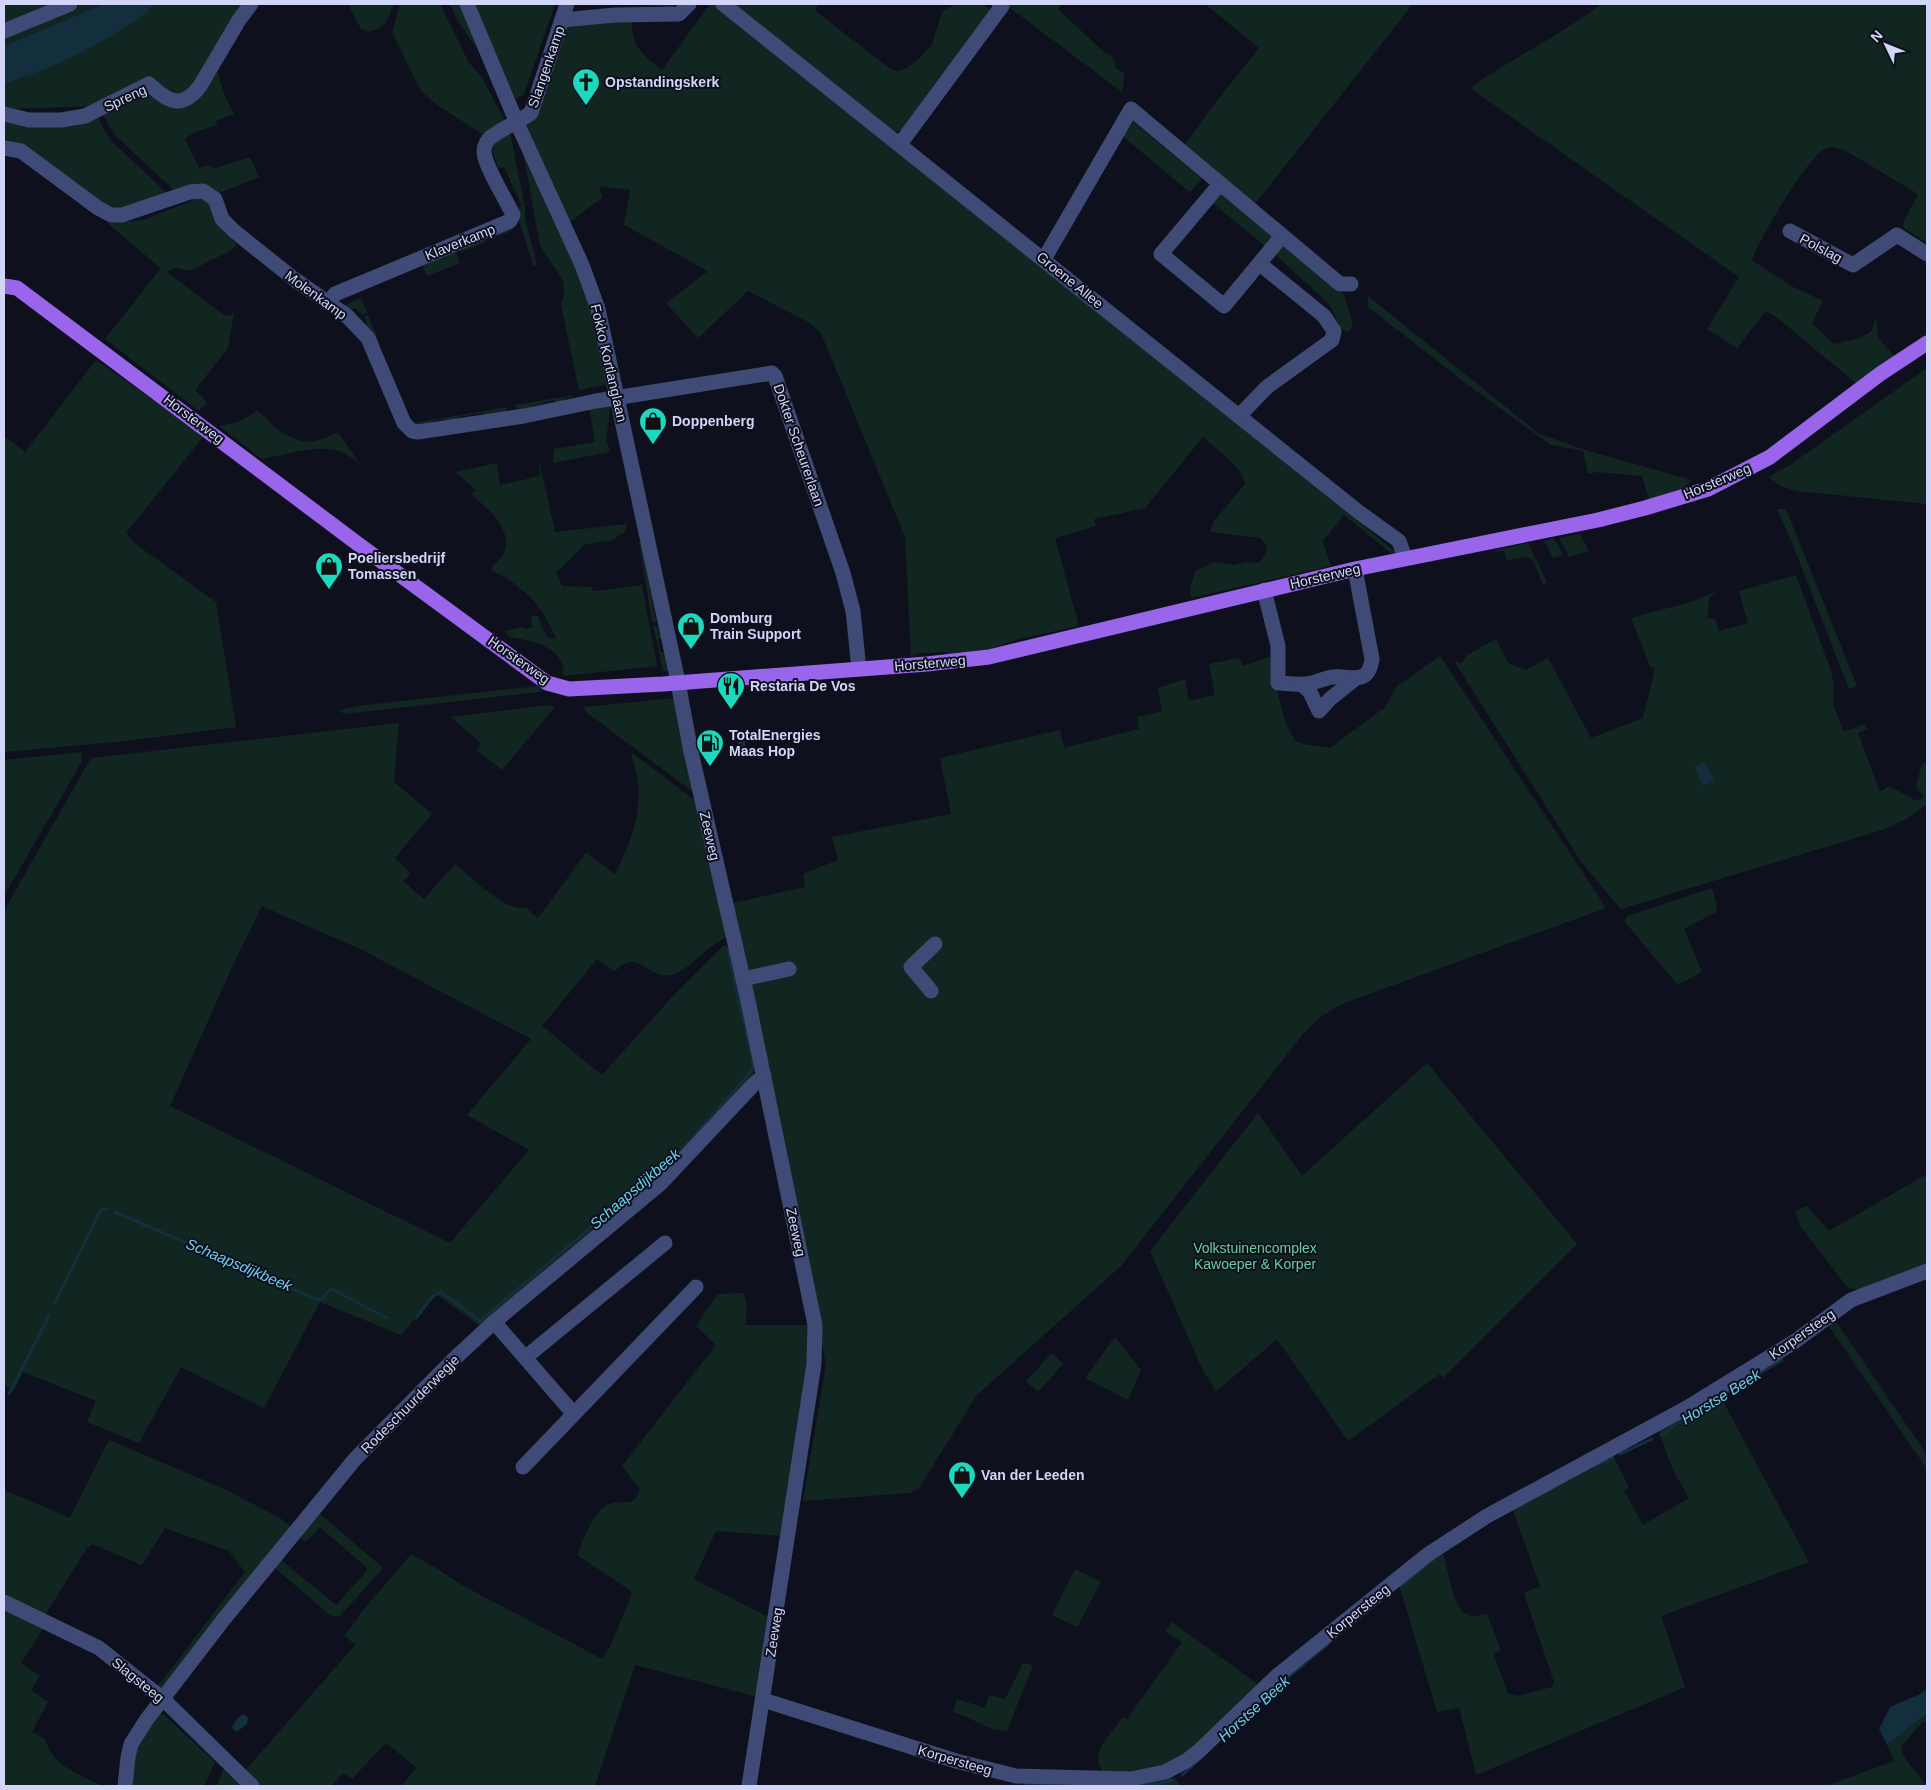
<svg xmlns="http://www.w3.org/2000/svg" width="1931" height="1790" font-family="Helvetica,sans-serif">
	<rect width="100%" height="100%" fill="#0f101d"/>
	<!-- green -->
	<g fill="#122621" fill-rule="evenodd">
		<polygon points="4,4 63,4 4,27"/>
		<polygon points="83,4 103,4 4,46 4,35"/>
		<polygon points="153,4 246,4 188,93 181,98 157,88 94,106 4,109 4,84 23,78 153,6"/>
		<path d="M348,4h45c-4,16 -7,23 -24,28l-8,-3z"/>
		<polygon points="400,4 440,4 469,63 481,76 506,123 484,135 439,106 421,91 392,32"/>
		<polygon points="450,4 460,4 509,119 478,50 457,20"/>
		<polygon points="473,4 555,4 524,94 515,99"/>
		<polygon points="628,4 677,4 673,7"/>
		<path d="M710,4h9l678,549 -5,1 -48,-39 -21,26 8,25 -140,32 -1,-9 5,-18 20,-9 19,3 12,-3 13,1 8,-11 -1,-8 -6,-6 -49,-6v-4l3,-7 31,-37c-2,-17 -29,-35 -42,-47l-58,71 -51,11 2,7 -41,12 24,88 -60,13 -29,10 -41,6 -4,-3 -26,1 -8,3 -6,-119 -84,-204 -13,-11 -60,-31 -50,47 -32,-35 42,-32 -84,-46 6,-35 -31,-4 3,12 -35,26 -41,-95 38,-101 31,-6 37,-3c-2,27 11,36 30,51z"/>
		<polygon points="732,4 819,4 815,9 817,12 889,68 897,71 905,69 918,60 932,44 942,12 956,4 983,4 994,12 933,86 907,126 891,135"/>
		<polygon points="1005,4 1062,4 1058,9 1105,53 1111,55 1116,65 1113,66 1125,74 1122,92"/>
		<polygon points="1205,4 1413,4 1255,204 1184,146 1212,107 1259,48"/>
		<path d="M1601,4h326v239l-23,-15 -1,-5 15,-29 -70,-42c-7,-3 -15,-7 -22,-4 -18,8 -67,91 -74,112l39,26 32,15 -11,22 22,21 23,-5 14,-7 5,-13 2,18 17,20 -38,27 -82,-68 -9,-5 -29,37 -30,-19 32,-52 -269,-189c42,-30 90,-52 131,-84z"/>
		<path d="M216,68l10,31 8,15 -18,7 1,4c-8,3 -27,8 -32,14l1,3 13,26 11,-3 3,4 37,-12 9,20 -40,16h-42l-62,-58 -12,-20 44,-21c13,9 25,16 42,13z"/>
		<polygon points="96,115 111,141 168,194 125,208 105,207 4,143 4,119"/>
		<polygon points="1131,120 1202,179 1190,192 1121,135"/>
		<polygon points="510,132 525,208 525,219 537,264 534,267 515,209 522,206 504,167 498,168 490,143"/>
		<path d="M522,145l36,77 36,94 14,68 -29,6 -18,-85c4,-12 4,-15 1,-27l-22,-32z"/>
		<polygon points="1225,190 1344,295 1353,323 1349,332 1340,328 1336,317 1327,302 1278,257 1213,203"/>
		<path d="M197,199h7l6,3 12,28 15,15c-10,9 -19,12 -31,17 -4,2 -8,7 -14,8 -9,2 -16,-7 -25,2l58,44 9,-2 -6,34 -33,42 12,12 -8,9 -94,-72 56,-71 -54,-45 36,-3z"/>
		<path d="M511,225l2,5 -51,22 -3,-8c12,0 29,-1 39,-9 5,-4 8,-7 13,-10z"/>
		<polygon points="454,247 460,263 427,276 420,260"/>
		<polygon points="1368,296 1538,433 1585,450 1692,480 1682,489 1649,499 1642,476 1597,472 1588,474 1583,451 1551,445 1468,385 1368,307"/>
		<polygon points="361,298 367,312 363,315 355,308 348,311 343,306"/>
		<polygon points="368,315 380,344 378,345 367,328 367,323 364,317"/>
		<polygon points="96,360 204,436 126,533 134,543 216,602 236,727 125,741 4,752 4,436 25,452"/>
		<polygon points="1927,368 1927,504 1797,491 1783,487 1768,477 1790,465"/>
		<polygon points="573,395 573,397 565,398 563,403 557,404 553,400 520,410 515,405"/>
		<polygon points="611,403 606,439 610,452 553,463 554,449 595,442 589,408"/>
		<polygon points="508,407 506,412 488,416 481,413 459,417 456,420 449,422 443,419 431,422 429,425 416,426 413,423"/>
		<path d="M257,411c8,5 12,11 18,16 23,18 37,19 63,5l21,31c-6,-4 -13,-10 -20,-12 -21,-7 -55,4 -77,8l-43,-33 20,-4z"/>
		<path d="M497,463l3,22 40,-9 -1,-11 1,-1 15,68 72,-8 -2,8 -13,8 -28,5 -28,28 6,13 29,1 2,4h3l46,-6 15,81 -94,10c5,-29 -34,-36 -54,-39l-4,-6 17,-4 1,2 9,-1 -1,-12h7l5,13 5,9 8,1c-11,-28 -24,-43 -48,-60 -6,-4 -12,-5 -17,-9 2,-7 9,-9 12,-15 12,-25 -15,-46 -32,-61l5,-4 -21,-18z"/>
		<polygon points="1777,509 1786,509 1857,686 1849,689 1791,540"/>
		<polygon points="1580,534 1589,551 1569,557 1559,538"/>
		<polygon points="1554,538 1563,555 1553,558 1544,541"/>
		<polygon points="639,542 642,542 656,622 652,622"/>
		<polygon points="1528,543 1547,582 1543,585 1533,560 1526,557 1507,560 1504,551 1496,552 1494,550"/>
		<polygon points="1796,575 1831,671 1834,685 1833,704 1844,732 1865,724 1867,729 1858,733 1880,792 1889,786 1917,801 1924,797 1916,786 1922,764 1925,762 1927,765 1927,804 1906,819 1885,829 1621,909 1582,863 1454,661 1461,663 1469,654 1496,639 1508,663 1526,670 1548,658 1591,738 1643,718 1655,669 1650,666 1631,618 1694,601 1717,591 1709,598 1708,618 1715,619 1719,631 1748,623 1739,591"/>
		<polygon points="653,626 657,626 659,635 662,634 663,638 658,639 661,652 666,652 670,671 663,671"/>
		<path d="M1272,656c2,17 11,81 28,87 9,3 21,3 30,5l54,-40 13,-22 43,-30 166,252 -267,97 -21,14 -15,15 -182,232 -144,129 -58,93 -9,5 -107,8 23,-136 -42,-220 -51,-242 72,-16 -2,-13 35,-14 -6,-23 119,-23 -11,-56 120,-28 4,18 75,-19 -2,-12 25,-6 -4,-23 27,-9 4,22 26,-6 -6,-31 30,-6 4,8z"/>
		<polygon points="538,686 542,690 540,692 344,714 339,710 365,705"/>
		<polygon points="675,698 696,794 586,712 584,707"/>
		<polygon points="548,705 555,707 502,770 476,750 482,744 451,717"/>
		<path d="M399,723l-5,59 38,32 -37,44 16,15 -8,8 21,18 31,-35c16,13 50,48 71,44l12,10 48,-65 29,21c14,-27 27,-60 23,-91 -1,-11 -5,-21 -7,-31l67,51 30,133c-7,4 -14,8 -20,13 -11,8 -24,24 -38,26 -24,4 -31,-28 -55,-4l-18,-12 -55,67 60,49 71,-79 51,-51 7,3 26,113 -5,18 -67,76 -205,171 -44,-32 -35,41 -81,-33 -56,106 -83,-41 -42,76 -52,-21 9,-21 -73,-29 -9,18 -10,-4v-475l87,-153zM262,906l100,44 169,89 -64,76 62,35 -79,93 -280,-137 63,-141z"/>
		<polygon points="82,752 81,763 4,896 4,760"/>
		<polygon points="1712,888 1717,906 1716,912 1684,929 1701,970 1700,973 1678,985 1624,921 1628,916"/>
		<polygon points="1427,1063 1577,1244 1443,1378 1440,1374 1348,1441 1277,1339 1216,1392 1210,1380 1204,1373 1150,1251 1258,1113 1302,1176"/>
		<polygon points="1925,1175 1927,1182 1927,1265 1861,1290 1848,1288 1801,1227 1795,1211 1807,1206 1829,1231"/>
		<path d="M743,1293c5,9 3,21 3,32h63l1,19 -27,192 -67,-5 -22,48 76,39 -12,79 -123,-32 -40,121h-194l16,-18 -31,-25 -34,36 -9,-6 -12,13h-75l-13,-13 112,-128 -11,-10 13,-15 2,-5 52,-61 25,14 24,16 142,75 7,-10 23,-55 -2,-4 -53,-35c6,-16 14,-37 27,-48 13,-11 29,5 36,-17l-18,-24 94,-121 -20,-19 22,-32z"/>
		<polygon points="1833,1317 1927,1455 1927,1469 1826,1322"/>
		<polygon points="1115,1337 1141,1370 1128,1400 1085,1378"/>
		<polygon points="1052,1353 1063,1364 1038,1392 1026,1381"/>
		<path d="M1719,1394l90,168 -148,54 24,71 -209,88 -17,-67 -22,4 -38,-128 40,-34 5,6c4,15 9,57 27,60 5,1 11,-1 16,-2l14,36 -8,4 15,39 9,3 35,-9 2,-5 -30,-89 16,-7 -29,-81 102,-50 16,33 -5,3 19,34 46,-27 -16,-28 -14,-37 3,-5z"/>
		<polygon points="109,1440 218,1486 280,1518 291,1527 162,1691 157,1687 245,1572 229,1551 165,1528 142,1565 92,1544 87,1548 45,1615 4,1596 4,1490 70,1518"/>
		<polygon points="319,1513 383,1568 340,1616 332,1616 326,1612 274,1567 280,1559 336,1605 367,1571 367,1568 320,1527 309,1539 304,1541 299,1536"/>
		<polygon points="1075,1569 1101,1582 1077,1627 1052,1615"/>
		<path d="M4,1608l40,19 -23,36 19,13 -9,14 17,12 -16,30 13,7c8,28 34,35 58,47h-99z"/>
		<path d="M1172,1622l88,64 -69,67 -34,18 -52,2c-19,-18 6,-39 18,-56l4,2 55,-77 -17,-11z"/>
		<polygon points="1023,1663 1033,1665 1007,1731 992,1729 964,1716 953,1712 957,1699 985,1708 989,1695 1005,1699"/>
		<polygon points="1927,1713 1927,1720 1920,1725 1901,1746 1904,1757 1927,1786 1826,1786 1894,1761 1887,1745 1919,1718"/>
		<polygon points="157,1714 163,1714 215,1762 204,1786 131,1786 138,1742"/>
		<polygon points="228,1769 245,1786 217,1786 223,1770"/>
		<polygon points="1173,1776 1181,1786 1028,1786 1034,1780 1155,1781"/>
		<polygon points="1449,1785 1450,1786 1249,1786"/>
	</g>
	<!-- water -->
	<g fill="#132e3d">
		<path d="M103,4h50c-5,10 -16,16 -26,22 -39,25 -79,44 -123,58v-38z"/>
		<polygon points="745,740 746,756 739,757 738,741"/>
		<polygon points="1705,762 1714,781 1703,786 1694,767"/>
		<polygon points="1927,1689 1927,1713 1887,1745 1879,1729 1890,1707 1920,1694"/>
		<path d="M244,1714l4,4 -1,6 -10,8 -5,-4c2,-7 6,-11 12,-14z"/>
	</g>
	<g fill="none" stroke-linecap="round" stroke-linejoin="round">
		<!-- stream -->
		<g stroke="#132e3d" stroke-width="3">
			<polyline points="115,1212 318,1300 322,1299 330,1289 333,1290 387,1318"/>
			<polyline points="55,1303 101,1209 107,1209"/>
			<polyline points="416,1318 433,1296 441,1292 480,1321 679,1153 749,1074 753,1067 753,1062 728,951"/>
			<polyline points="9,1394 49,1316"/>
			<polyline points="1716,1399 1782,1360"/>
			<polyline points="1661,1435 1693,1412"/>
			<polyline points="1620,1454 1652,1439"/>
			<polyline points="1593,1467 1613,1458"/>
			<polyline points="1401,1586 1436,1557"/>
			<polyline points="1275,1688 1328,1644"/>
			<polyline points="1182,1775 1201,1758"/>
			<polyline points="1026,1784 1050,1784"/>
			<polyline points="1139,1784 1157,1784 1172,1780"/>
		</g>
		<!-- minor -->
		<g stroke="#3f4b76" stroke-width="15">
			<polyline points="467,4 517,123 582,265 598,309 677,677 691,752 747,996 815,1325 814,1364 749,1786"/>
			<polyline points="723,4 1360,513 1399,541 1405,558"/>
			<polyline points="562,20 615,15 679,14 689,4"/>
			<polyline points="4,31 70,4"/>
			<path d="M4,114l25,6h32l24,-4 64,-32c19,18 33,26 51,2l39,-66 12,-16"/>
			<polyline points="900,144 1002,6 999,4"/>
			<polyline points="4,148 21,151 98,208 111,215 122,215 190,192 203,191 215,199 222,219 234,231 294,279 347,316 368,338 404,423 412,431 418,432 524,416 596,401 772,373 775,376 843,573 853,611 859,669"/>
			<polyline points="1220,184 1161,254 1224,306 1282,236"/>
			<polyline points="1790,231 1853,265 1897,235 1927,254"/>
			<polyline points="1044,259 1131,109 1340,284 1351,284"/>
			<path d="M328,303l7,-9 175,-73 3,-6c-7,-16 -29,-49 -29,-64 0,-5 3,-11 7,-14 12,-9 27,-15 40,-24l36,-109"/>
			<polyline points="1239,416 1267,387 1332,340 1334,331 1324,316 1260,264"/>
			<path d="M1264,590l14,56v37c10,0 19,2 28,1 9,-1 18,-6 27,-7 18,-2 35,10 39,-18l-17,-90"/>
			<polyline points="1301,684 1310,692 1319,711 1330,699 1355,679"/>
			<polyline points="743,979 789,969"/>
			<polyline points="931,991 911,967 935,944"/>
			<polyline points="494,1322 573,1413"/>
			<polyline points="526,1357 665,1243"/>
			<polyline points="523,1467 696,1287"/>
			<polyline points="4,1602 99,1648 163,1699 252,1786"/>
			<polyline points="763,1700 956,1761 1016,1776 1131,1779 1165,1772 1186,1761 1199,1751 1278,1675 1427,1555 1487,1516 1690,1406 1794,1342 1851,1300 1927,1271"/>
			<polyline points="125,1786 128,1757 131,1744 147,1719 224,1619 355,1459 453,1360 494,1322 660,1184 754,1084 764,1076"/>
		</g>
		<!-- major -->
		<polyline stroke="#9966eb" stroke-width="15" points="4,286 17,288 362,547 547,683 569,689 663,684 927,664 989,657 1355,569 1598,520 1645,508 1708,489 1770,457 1880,374 1927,343"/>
	</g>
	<!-- icons -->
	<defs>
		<g id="church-pin" transform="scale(1.4375)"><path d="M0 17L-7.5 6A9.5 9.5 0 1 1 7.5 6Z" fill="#1cd9be" stroke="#0f101d"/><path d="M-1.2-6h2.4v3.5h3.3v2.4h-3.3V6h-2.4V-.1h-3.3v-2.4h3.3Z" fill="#111"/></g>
		<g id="shop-pin" transform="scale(1.4375)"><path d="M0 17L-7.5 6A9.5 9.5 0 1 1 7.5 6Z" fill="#1cd9be" stroke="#0f101d"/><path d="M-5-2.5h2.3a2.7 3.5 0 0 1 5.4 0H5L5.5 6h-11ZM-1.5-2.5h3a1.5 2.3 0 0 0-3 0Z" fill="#111"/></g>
		<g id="restaurant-pin" transform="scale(1.4375)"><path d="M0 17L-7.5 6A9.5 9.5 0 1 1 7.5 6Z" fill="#1cd9be" stroke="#0f101d"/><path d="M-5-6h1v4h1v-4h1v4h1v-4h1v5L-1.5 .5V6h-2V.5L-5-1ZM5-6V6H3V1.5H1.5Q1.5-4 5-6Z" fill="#111"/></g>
		<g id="fuel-pin" transform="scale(1.4375)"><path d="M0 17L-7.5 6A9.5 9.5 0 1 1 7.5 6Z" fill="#1cd9be" stroke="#0f101d"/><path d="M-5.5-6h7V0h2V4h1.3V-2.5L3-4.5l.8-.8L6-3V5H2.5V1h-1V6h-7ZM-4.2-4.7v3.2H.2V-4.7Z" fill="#111"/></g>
	</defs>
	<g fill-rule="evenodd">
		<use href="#church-pin" x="586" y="82"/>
		<use href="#shop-pin" x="653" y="421"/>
		<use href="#shop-pin" x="329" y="566"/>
		<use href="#shop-pin" x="691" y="626"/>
		<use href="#restaurant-pin" x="731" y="686"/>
		<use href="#fuel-pin" x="710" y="743"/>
		<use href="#shop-pin" x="962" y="1475"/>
	</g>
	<g text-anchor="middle" stroke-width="4" stroke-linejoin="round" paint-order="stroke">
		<!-- street labels -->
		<g font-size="14" fill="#d1d6f9" stroke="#0f101d">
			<text transform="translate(546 67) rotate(-71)" y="5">Slangenkamp</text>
			<text transform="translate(125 98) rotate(-25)" y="5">Spreng</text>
			<text transform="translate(460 242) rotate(-22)" y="5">Klaverkamp</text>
			<text transform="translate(1821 248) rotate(28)" y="5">Polslag</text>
			<text transform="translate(1070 280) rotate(39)" y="5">Groene Allee</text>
			<text transform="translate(316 295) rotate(36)" y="5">Molenkamp</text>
			<text transform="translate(609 363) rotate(77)" y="5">Fokko Kortlanglaan</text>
			<text transform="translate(194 419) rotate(37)" y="5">Horsterweg</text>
			<text transform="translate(799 445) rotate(71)" y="5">Dokter Scheurerlaan</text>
			<text transform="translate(1717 481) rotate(-23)" y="5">Horsterweg</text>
			<text transform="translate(1325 576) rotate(-13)" y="5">Horsterweg</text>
			<text transform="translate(519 660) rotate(35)" y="5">Horsterweg</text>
			<text transform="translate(930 663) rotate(-5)" y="5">Horsterweg</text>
			<text transform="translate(710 836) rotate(77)" y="5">Zeeweg</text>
			<text transform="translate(796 1232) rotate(78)" y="5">Zeeweg</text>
			<text transform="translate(1802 1334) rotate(-35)" y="5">Korpersteeg</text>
			<text transform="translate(410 1404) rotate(-45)" y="5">Rodeschuurderwegje</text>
			<text transform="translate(1358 1611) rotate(-39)" y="5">Korpersteeg</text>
			<text transform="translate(774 1632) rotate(-81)" y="5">Zeeweg</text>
			<text transform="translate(138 1680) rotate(39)" y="5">Slagsteeg</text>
			<text transform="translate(955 1760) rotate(16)" y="5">Korpersteeg</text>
		</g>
		<!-- poi labels -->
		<g font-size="14" font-weight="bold" fill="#d1d6f9" stroke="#0f101d" text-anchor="start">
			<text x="605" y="87">Opstandingskerk</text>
			<text x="672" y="426">Doppenberg</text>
			<text x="348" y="563">Poeliersbedrijf<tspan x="348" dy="16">Tomassen</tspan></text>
			<text x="710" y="623">Domburg<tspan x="710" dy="16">Train Support</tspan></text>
			<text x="750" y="691">Restaria De Vos</text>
			<text x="729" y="740">TotalEnergies<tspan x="729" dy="16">Maas Hop</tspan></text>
			<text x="981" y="1480">Van der Leeden</text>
		</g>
		<!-- park labels -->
		<g font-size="14" fill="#67cf9c" stroke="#0f101d">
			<text x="1255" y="1253">Volkstuinencomplex<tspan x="1255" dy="16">Kawoeper &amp; Korper</tspan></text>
		</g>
		<!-- water labels -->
		<g font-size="15" font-style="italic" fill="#6cd0ec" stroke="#0f101d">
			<text transform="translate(635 1189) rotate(-41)" y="5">Schaapsdijkbeek</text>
			<text transform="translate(239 1265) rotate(23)" y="5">Schaapsdijkbeek</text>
			<text transform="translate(1721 1397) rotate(-32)" y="5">Horstse Beek</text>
			<text transform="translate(1254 1709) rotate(-42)" y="5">Horstse Beek</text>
		</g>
	</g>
	<!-- border -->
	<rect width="1931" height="1790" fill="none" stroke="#d1d6f9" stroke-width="10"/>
	<!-- north arrow -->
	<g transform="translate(1886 45) rotate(313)" stroke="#0f101d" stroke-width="4" paint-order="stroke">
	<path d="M0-4L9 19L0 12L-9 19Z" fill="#d1d6f9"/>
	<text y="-8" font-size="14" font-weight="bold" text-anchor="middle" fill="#d1d6f9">N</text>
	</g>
</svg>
